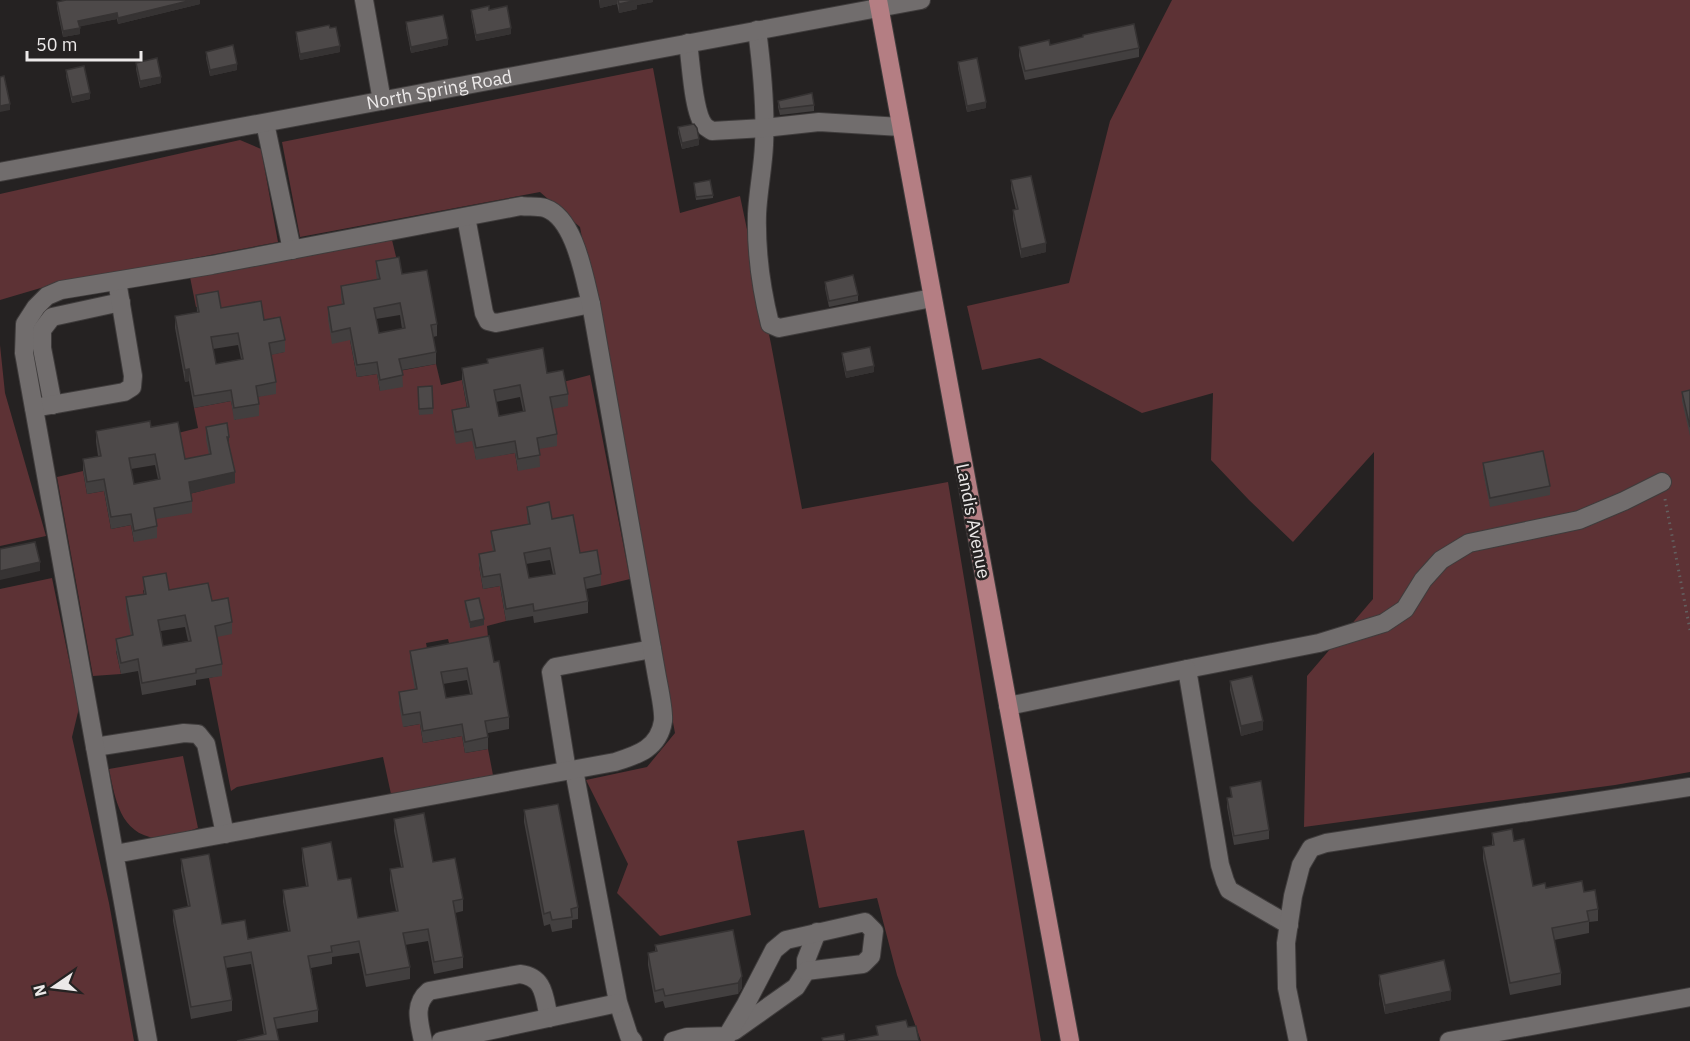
<svg xmlns="http://www.w3.org/2000/svg" width="1690" height="1041" font-family="'IBM Plex Sans',sans-serif">
	<rect width="100%" height="100%" fill="#252222"/>
	<!-- green -->
	<g fill="#5d3235">
		<polygon points="1172,0 1690,0 1690,772 1615,785 1304,827 1307,676 1373,599 1374,452 1293,542 1249,500 1211,460 1213,393 1142,413 1040,358 982,370 967,306 1069,283 1110,121"/>
		<polygon points="653,68 680,213 740,196 771,344 802,509 948,482 1041,1041 921,1041 897,975 877,898 819,908 804,830 737,841 751,915 660,936 617,893 628,864 586,780 647,767 675,733 580,227 540,192 300,237 282,142"/>
		<polygon points="240,140 261,149 278,242 44,287 0,300 0,194"/>
		<polygon points="392,240 399,269 380,291 350,340 357,377 377,374 380,391 399,371 436,364 441,385 462,380 476,459 515,453 518,471 537,450 550,409 563,382 590,375 630,579 601,586 596,562 530,536 495,563 479,566 483,589 500,586 506,621 487,626 489,648 452,655 448,639 426,643 429,659 417,701 403,727 420,724 423,743 462,736 465,753 488,749 493,775 391,794 383,757 237,787 231,791 209,678 222,675 215,638 143,590 146,605 133,647 116,651 121,674 93,676 57,477 83,471 87,494 104,491 111,529 131,525 134,542 154,520 189,494 205,490 201,468 185,471 178,433 198,428 194,408 231,401 235,420 256,397 275,393 269,355 284,352 221,320 218,303 196,307 190,277"/>
		<polygon points="0,345 5,393 46,536 0,546"/>
		<polygon points="52,578 79,708 72,737 109,903 134,1041 0,1041 0,589"/>
		<path d="M183,756l15,72c-10,3 -34,11 -42,10 -36,-4 -41,-40 -47,-69z"/>
	</g>
	<g fill="none" stroke-linecap="round" stroke-linejoin="round">
		<!-- minor casing -->
		<g stroke="#3f3c3c" stroke-width="20">
			<g id="minor">
				<polyline points="364,0 382,101"/>
				<path d="M757,30c5,38 9,77 7,115 -1,23 -6,46 -7,69 -1,38 4,74 13,110l9,4 153,-30"/>
				<path d="M688,43c3,19 5,69 16,82 2,3 5,4 8,6l52,-3 55,-6 82,5"/>
				<polyline points="265,123 292,250"/>
				<path id="s1" d="M0,172l921,-172"/>
				<polyline points="466,217 484,313 488,321 496,323 591,304"/>
				<polyline points="53,405 42,348 42,330 52,317 121,302"/>
				<polyline points="34,408 124,392 132,387 133,376 117,281"/>
				<polyline points="1187,669 1319,643 1384,623 1405,609 1423,580 1441,560 1469,543 1579,520 1624,501 1662,482"/>
				<polyline points="1008,706 1187,669 1220,865 1225,881 1229,890 1289,925"/>
				<polyline points="95,747 184,733 198,734 206,744 225,834"/>
				<polyline points="574,770 618,1002 629,1036 633,1041"/>
				<polyline points="567,771 551,672 555,667 652,649"/>
				<path d="M115,854l500,-92c23,-7 44,-14 48,-41 1,-11 -4,-33 -6,-44l-66,-373c-7,-27 -16,-86 -46,-96 -7,-2 -17,-1 -24,-2l-309,59 -151,25 -14,6 -11,11 -11,17 -1,29 124,688"/>
				<polyline points="734,1031 796,987 806,971 806,960 817,932"/>
				<path d="M423,1041c-4,-19 -10,-37 6,-50l91,-17c25,3 24,23 29,44"/>
				<polyline points="441,1041 618,1003"/>
				<polyline points="673,1041 687,1037 727,1036 746,1004 774,950 786,940 865,922 874,931 871,956 863,964 806,971"/>
				<polyline points="1298,1041 1287,988 1286,943 1293,896 1301,865 1311,848 1326,843 1690,787"/>
				<polyline points="1449,1041 1690,997"/>
			</g>
		</g>
		<!-- major casing -->
		<g stroke="#3f3c3c" stroke-width="20">
			<polyline id="major" points="878,0 1070,1041"/>
		</g>
		<!-- path -->
		<polyline stroke="#636060" stroke-width="3" stroke-dasharray="1.5 4.5" stroke-linecap="butt" points="1665,499 1690,630"/>
		<!-- minor -->
		<use href="#minor" stroke="#716d6d" stroke-width="18"/>
		<!-- major -->
		<use href="#major" stroke="#b47e83" stroke-width="18"/>
	</g>
	<!-- wall -->
	<g fill="#423f3f" fill-rule="evenodd">
		<polygon points="200,0 200,4 118,24 117,19 80,26 80,34 63,37 57,8 57,2"/>
		<polygon points="599,0 653,0 653,2 637,5 637,9 619,13 617,4 600,8"/>
		<polygon points="471,10 489,10 511,34 476,41 471,16"/>
		<polygon points="406,22 448,45 411,53 406,28"/>
		<polygon points="296,32 340,52 300,60 296,38"/>
		<polygon points="1083,35 1139,48 1139,57 1025,80 1019,56 1019,47 1050,45 1083,37"/>
		<polygon points="206,52 237,70 210,76 206,58"/>
		<polygon points="958,62 986,108 967,112 958,68"/>
		<polygon points="136,63 161,83 140,88 136,69"/>
		<polygon points="66,70 90,99 72,103 66,76"/>
		<polygon points="778,101 814,105 814,111 780,115 778,107"/>
		<polygon points="678,127 699,145 682,149 678,133"/>
		<polygon points="1011,180 1046,252 1021,258 1013,219 1013,210 1016,210 1011,189"/>
		<polygon points="694,183 713,195 713,198 696,200"/>
		<path d="M376,261l26,13 35,50v12l-4,1 3,15v12l-34,6 1,17 -23,4 -3,-17 -20,3 -7,-37 -18,4 -4,-25v-12l14,-2 -1,-7v-12l36,-7 -1,-6zM400,315l2,14 -23,4 -3,-14z"/>
		<polygon points="825,282 858,295 858,301 829,307 825,288"/>
		<path d="M196,295l25,13 43,12 21,20v12l-14,3 5,27v12l-18,3 1,7v12l-25,4 -3,-19 -37,7 -5,-27 -4,1 -10,-54v-12l22,-4zM238,345l3,14 -25,5 -3,-15z"/>
		<polygon points="842,353 874,372 846,378 842,359"/>
		<path d="M487,359l60,14 21,21v12l-16,3 5,25v12l-18,3 1,18 -22,4 -3,-18 -39,7 -4,-19 -16,3 -4,-22v-12l15,-3 -5,-27v-12l25,-5zM520,397l3,14 -24,5 -3,-14z"/>
		<polygon points="418,387 433,408 433,414 419,415"/>
		<polygon points="1690,390 1690,436 1682,401 1682,392"/>
		<path d="M151,427l34,32 24,-4 -3,-16v-12l23,21 6,35 -44,10 1,8v12l-36,6 1,7v12l-23,4 -3,-17 -20,4 -7,-38 -17,3 -4,-23v-12l15,-3 -2,-14v-11zM155,465l3,14 -24,5 -3,-15z"/>
		<polygon points="1483,463 1550,486 1550,495 1490,507 1483,472"/>
		<path d="M527,507l25,12 28,34 21,21v12l-15,3 2,12v12l-54,10 -1,-7 -27,5 -6,-35 -17,3 -4,-23v-12l14,-3 -2,-8v-12l37,-7 -1,-5zM550,560l3,14 -24,4 -3,-14z"/>
		<path d="M143,577l26,13 43,11 20,21v12l-15,3 5,27v12l-26,4v5l-54,10 -4,-24 -17,3 -5,-24v-11l15,-3 -5,-27v-12l18,-3zM185,627l3,14 -25,5 -2,-15z"/>
		<polygon points="465,601 484,625 470,628 465,607"/>
		<path d="M410,651l84,11 15,55v12l-21,4v16l-23,4 -3,-17 -39,7 -3,-19 -17,3 -4,-23v-12l16,-2 -5,-28zM467,680l3,14 -24,4 -3,-14z"/>
		<polygon points="1230,681 1263,730 1241,736 1230,690"/>
		<polygon points="1230,787 1269,830 1269,839 1234,845 1227,807 1227,798 1231,797"/>
		<polygon points="524,810 578,907 578,919 572,920 572,928 552,932 550,924 544,926 524,822"/>
		<polygon points="394,819 433,862 463,899 463,911 455,913 463,957 463,968 434,974 428,941 405,945 410,967 410,979 366,987 359,953 332,957 332,964 311,968 318,1010 318,1022 276,1029 264,1035 251,964 226,968 232,1000 232,1011 191,1019 173,921 173,910 188,907 181,871 181,859 222,924 248,939 288,931 283,902 283,890 306,886 302,860 302,848 338,880 358,918 396,911 390,881 390,869 401,867 394,831"/>
		<polygon points="1492,833 1514,841 1533,886 1546,888 1584,892 1598,909 1598,921 1589,922 1589,933 1554,940 1561,973 1561,985 1510,995 1483,859 1483,847 1492,845"/>
		<polygon points="733,930 742,988 738,994 665,1008 663,1001 655,1003 648,965 648,953 655,952 655,945"/>
		<polygon points="1379,975 1451,1000 1385,1014 1379,984"/>
	</g>
	<!-- shaded-wall -->
	<g fill="#363333">
		<polygon points="192,0 200,0 200,4 118,24 118,18"/>
		<polygon points="600,0 617,0 617,4 600,8"/>
		<polygon points="636,0 653,0 653,2 637,5 637,9 619,13 619,4"/>
		<polygon points="117,13 117,19 78,27 78,21"/>
		<polygon points="80,28 80,34 63,37 63,31"/>
		<polygon points="511,28 511,34 476,41 476,35"/>
		<polygon points="448,39 448,45 411,53 411,47"/>
		<polygon points="340,46 340,52 300,60 300,54"/>
		<polygon points="237,64 237,70 210,76 210,70"/>
		<polygon points="161,77 161,83 140,88 140,81"/>
		<polygon points="90,93 90,99 72,103 72,97"/>
		<polygon points="986,102 986,108 967,112 967,106"/>
		<polygon points="10,104 10,110 0,112 0,106"/>
		<polygon points="699,139 699,145 682,149 682,143"/>
		<polygon points="1046,243 1046,252 1021,258 1021,249"/>
		<polygon points="874,366 874,372 846,378 846,372"/>
		<polygon points="189,369 189,381 185,382 185,370"/>
		<polygon points="227,437 229,437 229,448"/>
		<polygon points="235,472 235,483 189,494 189,482"/>
		<polygon points="40,562 40,571 0,580 0,571"/>
		<polygon points="484,619 484,625 470,628 470,622"/>
		<polygon points="1263,721 1263,730 1241,736 1241,726"/>
		<polygon points="742,976 742,988 738,994 738,983"/>
		<polygon points="1451,991 1451,1000 1385,1014 1385,1005"/>
	</g>
	<!-- building -->
	<g fill="#4d4949" stroke="#363333" stroke-width="1.5" fill-rule="evenodd">
		<polygon points="66,0 192,0 118,18 117,13 78,21 80,28 63,31 57,2"/>
		<polygon points="618,0 637,0 619,4"/>
		<polygon points="489,6 489,10 507,6 511,28 476,35 471,10"/>
		<polygon points="443,15 448,39 411,47 406,22"/>
		<polygon points="1134,24 1139,48 1025,71 1019,47 1049,40 1050,45 1083,37 1083,35"/>
		<polygon points="329,25 330,28 336,27 340,46 300,54 296,32"/>
		<polygon points="233,45 237,64 210,70 206,52"/>
		<polygon points="157,58 161,77 140,81 136,63"/>
		<polygon points="977,58 986,102 967,106 958,62"/>
		<polygon points="84,66 90,93 72,97 66,70"/>
		<polygon points="4,76 10,104 0,106 0,77"/>
		<polygon points="812,93 814,105 780,109 778,101"/>
		<polygon points="694,124 697,128 699,139 682,143 678,127"/>
		<polygon points="1031,176 1046,243 1021,249 1013,210 1018,209 1011,180"/>
		<polygon points="710,180 713,195 696,197 694,183"/>
		<path d="M399,257l3,17 25,-4 10,54 -6,1 5,27 -37,7 4,16 -23,5 -3,-18 -20,3 -7,-37 -18,4 -4,-25 16,-3 -3,-18 39,-7 -4,-18zM400,303l5,25 -26,5 -5,-25z"/>
		<polygon points="853,275 858,295 829,301 825,282"/>
		<path d="M218,291l3,17 40,-7 3,19 16,-3 5,23 -16,3 7,39 -20,4 3,18 -25,4 -3,-18 -37,6 -5,-27 -4,1 -10,-54 24,-4 -3,-17zM238,333l5,26 -27,5 -5,-27z"/>
		<polygon points="870,347 874,366 846,372 842,353"/>
		<path d="M543,348l4,25 16,-3 5,24 -18,3 7,37 -20,4 3,17 -22,4 -3,-18 -39,7 -4,-19 -16,3 -4,-22 17,-3 -7,-39 26,-5 -1,-4zM520,385l5,26 -26,5 -5,-26z"/>
		<polygon points="432,386 433,408 419,409 418,387"/>
		<polygon points="1690,390 1690,427 1682,392"/>
		<path d="M150,421l1,6 27,-5 7,37 26,-5 -5,-27 21,-4 2,14h-2l8,35 -46,10 3,19 -38,7 3,18 -23,5 -3,-17 -20,3 -7,-38 -17,3 -4,-23 18,-3 -5,-25zM155,454l5,25 -26,5 -5,-26z"/>
		<polygon points="1543,451 1550,486 1490,498 1483,463"/>
		<path d="M549,502l3,17 21,-4 7,38 17,-3 4,24 -17,4 4,23 -54,10 -1,-7 -27,5 -6,-35 -17,3 -4,-23 16,-3 -4,-20 39,-7 -3,-17zM550,548l5,26 -26,4 -5,-25z"/>
		<polygon points="35,542 40,562 0,571 0,549"/>
		<path d="M166,573l3,17 39,-7 4,18 16,-3 4,24 -17,4 7,38 -26,5v4l-54,10 -4,-24 -17,4 -5,-24 17,-4 -7,-38 20,-3 -3,-17zM185,615l6,26 -28,5 -5,-26z"/>
		<polygon points="479,598 484,619 470,622 465,601"/>
		<path d="M489,636l5,26 5,-1 10,56 -24,4 3,16 -23,5 -3,-18 -39,7 -3,-19 -17,3 -4,-23 18,-3 -7,-38zM467,668l5,26 -26,4 -5,-26z"/>
		<polygon points="1252,676 1263,721 1241,726 1230,681"/>
		<polygon points="1261,781 1269,830 1234,836 1227,798 1232,797 1230,787"/>
		<polygon points="558,804 578,907 571,909 572,917 552,920 550,912 544,914 524,810"/>
		<polygon points="424,813 433,862 455,858 463,899 453,901 463,957 434,962 428,929 403,933 410,967 366,975 359,941 331,946 332,952 308,956 318,1010 274,1018 279,1041 237,1041 266,1034 251,952 224,957 232,1000 191,1007 173,910 190,906 181,859 209,854 222,924 245,920 248,939 290,931 283,890 308,886 302,848 331,842 338,880 351,878 358,918 398,911 390,869 403,867 394,819"/>
		<polygon points="1512,829 1514,841 1524,839 1533,886 1545,883 1546,888 1582,881 1584,892 1595,890 1598,909 1587,911 1589,921 1552,928 1561,973 1510,983 1483,847 1494,845 1492,833"/>
		<polygon points="733,930 742,976 738,983 665,996 663,989 655,991 648,953 657,951 655,945"/>
		<polygon points="1444,960 1451,991 1385,1005 1379,975"/>
		<polygon points="906,1020 908,1027 916,1026 919,1041 848,1041 878,1035 876,1026"/>
		<polygon points="844,1034 845,1041 823,1041 822,1038"/>
	</g>
	<g text-anchor="middle" stroke-width="5" stroke-linejoin="round" paint-order="stroke">
		<!-- street labels -->
		<g font-size="18" fill="#ece9e9" stroke="#252222">
			<text dy="6" stroke="none"><textPath href="#s1" startOffset="447">North Spring Road</textPath></text>
			<text transform="translate(973 521) rotate(79)" y="6">Landis Avenue</text>
		</g>
	</g>
	<!-- north arrow -->
	<g transform="translate(54 987) rotate(256)" stroke="#252222" stroke-width="4.5" paint-order="stroke">
	<path d="M0-4.5L10 22L0 15L-10 22Z" fill="#ece9e9"/>
	<text y="-9" font-size="16" font-weight="bold" text-anchor="middle" fill="#ece9e9">N</text>
	</g>
	<!-- scale -->
	<path d="M27 51v9h114v-9" fill="none" stroke="#ece9e9" stroke-width="3"/>
	<text x="36" y="51" font-size="18" fill="#ece9e9" stroke="#252222" stroke-width="4.5" paint-order="stroke">50 m</text>
</svg>
